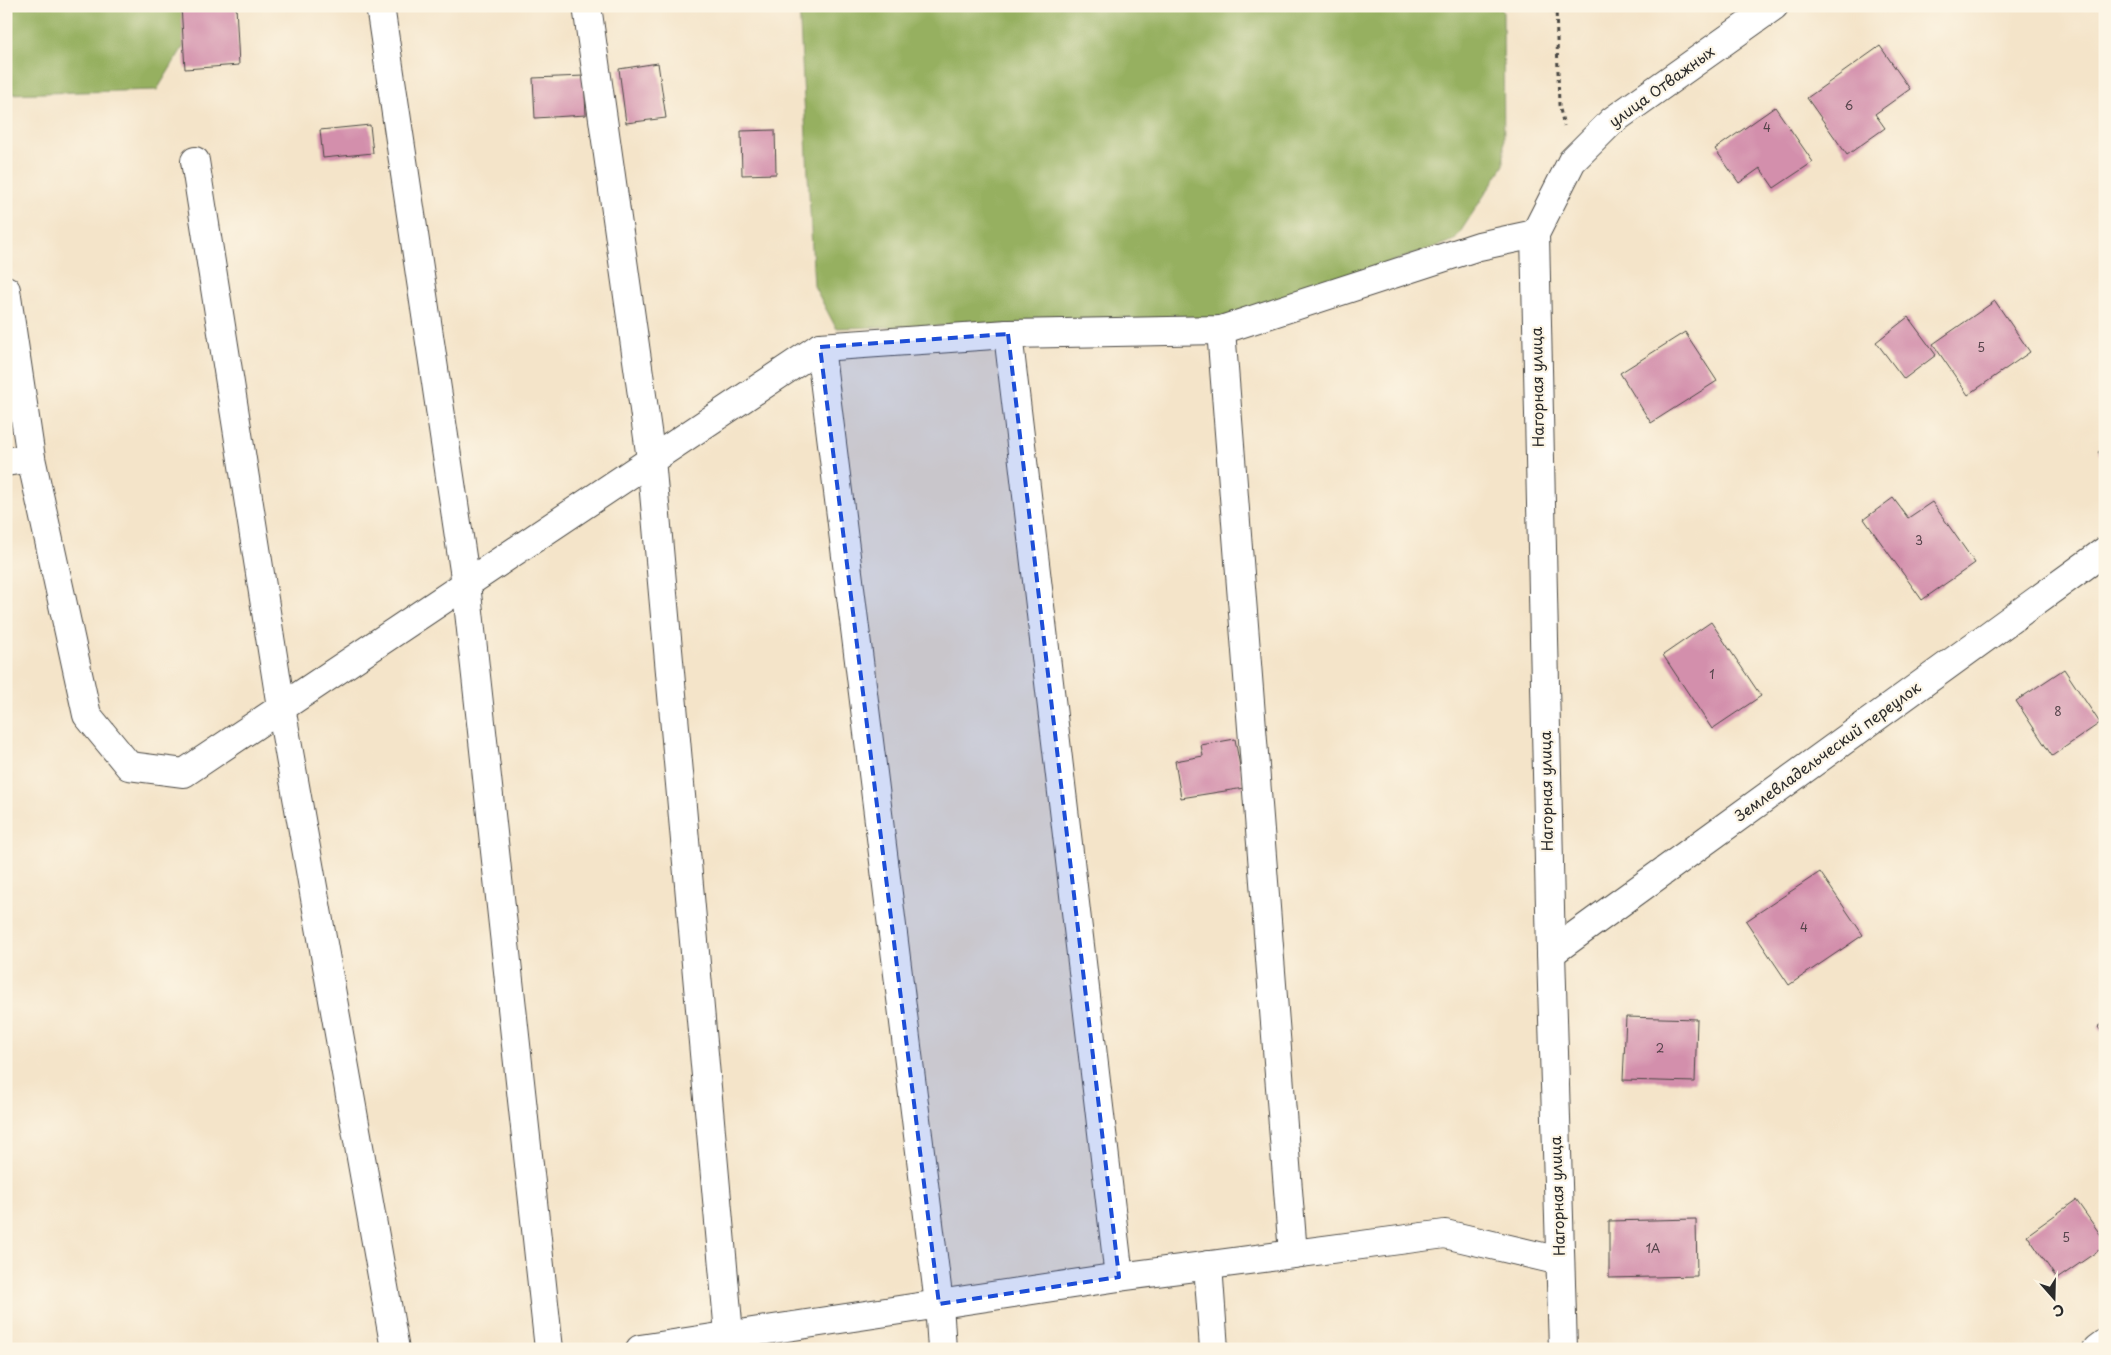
<svg xmlns="http://www.w3.org/2000/svg" width="2111" height="1355" font-family="'Playpen Sans',sans-serif">
	<rect width="100%" height="100%" fill="#fcf5e5"/>
	<filter id="ink" filterUnits="userSpaceOnUse"><feTurbulence type="fractalNoise" baseFrequency=".02" numOctaves="2"/><feDisplacementMap in="SourceGraphic" scale="10" xChannelSelector="R" yChannelSelector="G"/><feConvolveMatrix kernelMatrix="1 2 1 2 8 2 1 2 1" color-interpolation-filters="sRGB"/></filter>
	<filter id="wash" filterUnits="userSpaceOnUse"><feTurbulence type="fractalNoise" baseFrequency=".0096" numOctaves="4" result="noise"/><feDisplacementMap in="SourceGraphic" scale="20" xChannelSelector="R" yChannelSelector="G"/><feGaussianBlur stdDeviation="1.12" result="paint"/><feColorMatrix in="noise" values="0 0 0 0 0 0 0 0 0 0 0 0 0 0 0 0 0 1.4 0 .05"/><feComposite in="paint" operator="in"/></filter>
	<g filter="url(#wash)">
		<rect width="100%" height="100%" fill="#f4e4c9"/>
		<!-- forest -->
		<g fill="#96b061" stroke="#606e46">
			<polygon points="6,6 208,6 157,90 6,94"/>
			<polygon points="799,6 1500,6 1503,12 1504,165 1455,240 1219,321 836,328 814,286"/>
		</g>
		<g id="blocks">
			<!-- building -->
			<g fill="#d38fac">
				<polygon points="181,6 236,6 239,65 185,69"/>
				<polygon points="1880,46 1910,89 1875,114 1885,128 1847,155 1807,98"/>
				<polygon points="658,63 666,118 626,123 619,69"/>
				<polygon points="584,76 586,115 535,118 533,78"/>
				<polygon points="1775,107 1813,162 1774,188 1760,168 1739,183 1715,149"/>
				<polygon points="370,125 373,153 323,158 320,130"/>
				<polygon points="775,130 776,174 742,175 741,131"/>
				<polygon points="1995,301 2030,352 1968,395 1933,344"/>
				<polygon points="1908,317 1936,355 1904,379 1876,342"/>
				<polygon points="1685,332 1717,381 1651,423 1620,373"/>
				<polygon points="2105,447 2105,461 2098,452"/>
				<polygon points="1893,498 1908,518 1932,502 1975,563 1922,600 1864,519"/>
				<polygon points="1711,622 1761,696 1712,729 1663,655"/>
				<polygon points="2064,669 2100,723 2052,756 2016,701"/>
				<polygon points="1235,739 1244,788 1181,798 1175,761 1203,756 1201,745"/>
				<polygon points="1820,872 1863,935 1789,985 1746,921"/>
				<polygon points="1626,1017 1697,1019 1695,1082 1623,1080"/>
				<polygon points="2105,1022 2105,1037 2098,1027"/>
				<polygon points="2076,1200 2105,1241 2105,1246 2057,1279 2027,1235"/>
				<polygon points="1696,1219 1697,1276 1609,1278 1609,1221"/>
			</g>
		</g>
	</g>
	<g filter="url(#ink)">
		<use href="#blocks" fill-opacity="0" stroke="#494743" stroke-width="1"/>
		<g fill="none" stroke-linecap="round" stroke-linejoin="round">
			<!-- minor casing -->
			<g stroke="#494743" stroke-width="30">
				<g id="minor">
					<polyline points="380,6 466,584 549,1349"/>
					<polyline points="587,6 651,459 729,1334"/>
					<polyline points="195,161 281,707 395,1349"/>
					<polyline points="6,290 31,458 87,715 129,766 184,773 820,347 1008,334 1221,330 1479,246 1535,234"/>
					<polyline points="1221,330 1293,1254"/>
					<polyline points="1008,334 1119,1277"/>
					<polyline points="820,347 939,1304 942,1349"/>
					<polyline points="6,462 31,458"/>
					<polyline points="1551,953 2105,551"/>
					<polyline points="1208,1265 1214,1349"/>
					<polyline points="640,1349 1119,1277 1445,1234 1560,1261"/>
					<polyline points="1563,1349 1551,953 1535,234 1572,161 1612,121 1774,6"/>
					<polyline points="2097,1349 2105,1343"/>
				</g>
			</g>
			<!-- path -->
			<polyline stroke="#494743" stroke-width="3" stroke-dasharray="4 4" stroke-linecap="butt" points="1556,6 1559,105 1564,126"/>
			<!-- minor -->
			<use href="#minor" stroke="#fff" stroke-width="28"/>
		</g>
	</g>
	<!-- marked area -->
	<path fill="#1d4ed8" fill-opacity="0.2" stroke="#1d4ed8" stroke-width="4" stroke-dasharray="10 6" stroke-linejoin="round" d="M1008,334l111,943 -180,27 -119,-957z"/>
	<g text-anchor="middle" stroke-width="4.5" stroke-linejoin="round" paint-order="stroke">
		<!-- number labels -->
		<g font-size="12" fill="#55444b">
			<text x="1849" y="110">6</text>
			<text x="1767" y="132">4</text>
			<text x="1981" y="352">5</text>
			<text x="1919" y="545">3</text>
			<text x="1712" y="679">1</text>
			<text x="2058" y="716">8</text>
			<text x="1804" y="932">4</text>
			<text x="1660" y="1053">2</text>
			<text x="2066" y="1242">5</text>
			<text x="1653" y="1253">1А</text>
		</g>
		<!-- street labels -->
		<g font-size="15" fill="#2b2b2b" stroke="#fcf5e5">
			<text transform="translate(1662 87) rotate(-36)" y="5">улица Отважных</text>
			<text transform="translate(1538 387) rotate(-91)" y="5">Нагорная улица</text>
			<text transform="translate(1828 752) rotate(-36)" y="5">Землевладельческий переулок</text>
			<text transform="translate(1547 791) rotate(-91)" y="5">Нагорная улица</text>
			<text transform="translate(1558 1196) rotate(-92)" y="5">Нагорная улица</text>
		</g>
	</g>
	<!-- margin -->
	<rect width="2111" height="1355" fill="none" stroke="#fcf5e5" stroke-width="25"/>
	<!-- north arrow -->
	<g transform="translate(2054 1298) rotate(160)" stroke="#fcf5e5" stroke-width="4" paint-order="stroke">
	<path d="M0-4L9 19L0 12L-9 19Z" fill="#2b2b2b"/>
	<text y="-8" font-size="14" font-weight="bold" text-anchor="middle" fill="#2b2b2b">С</text>
	</g>
</svg>
